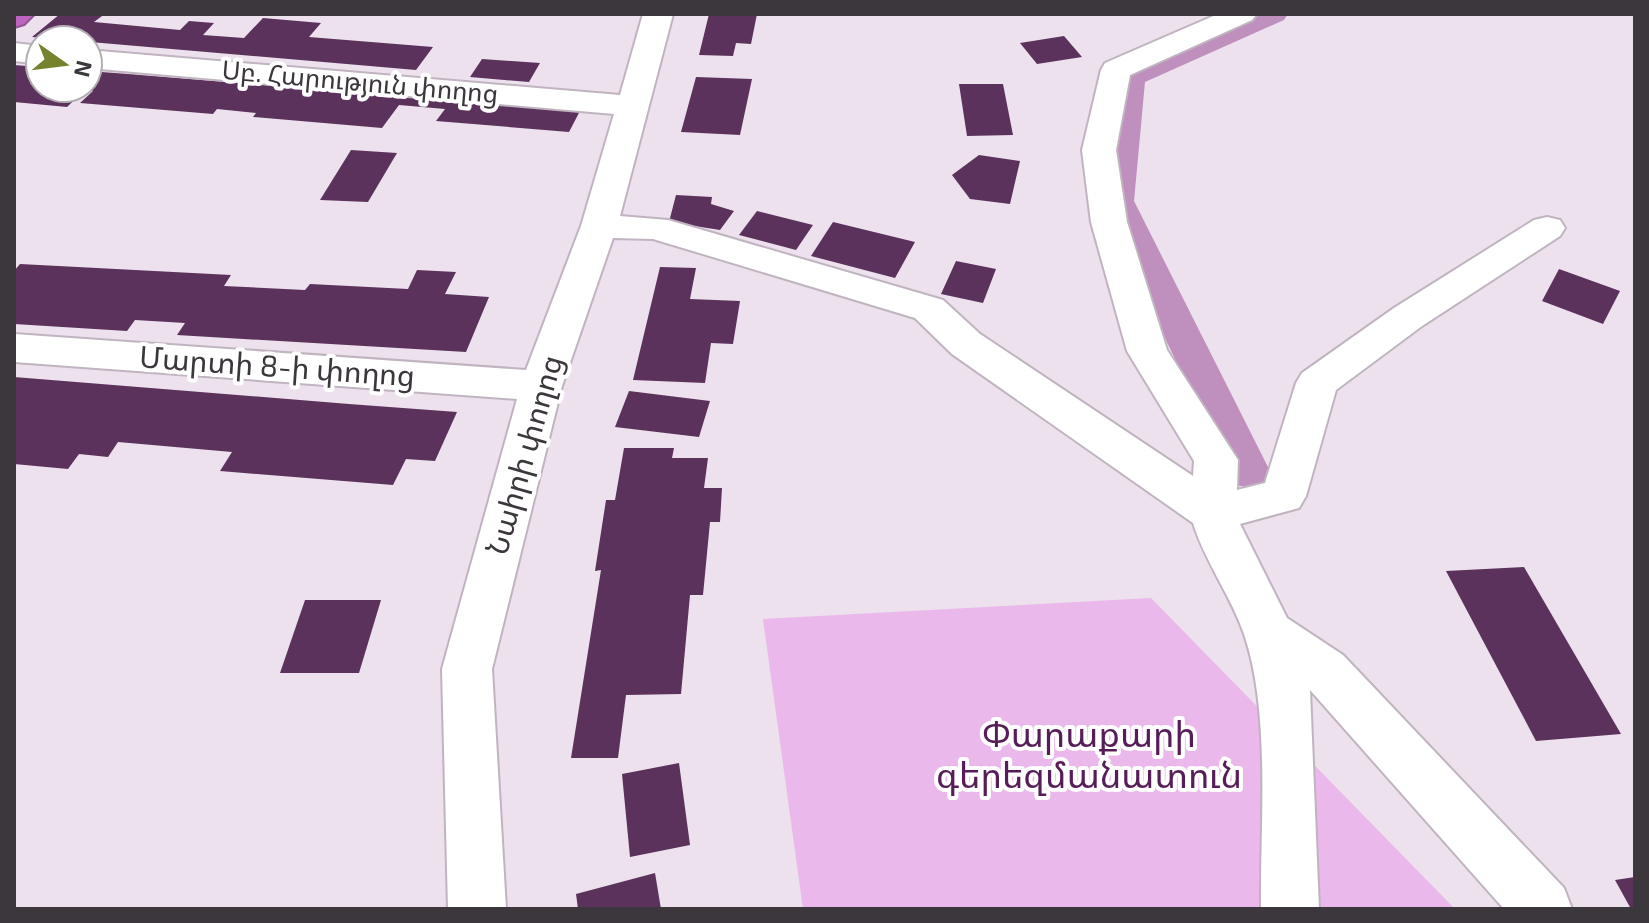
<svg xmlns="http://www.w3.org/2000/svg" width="1649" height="923" font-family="'Exo 2','Noto Sans Armenian',sans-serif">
	<rect width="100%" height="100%" fill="#ede1ed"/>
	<!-- green -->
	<polygon fill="#eab8ea" points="1151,598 1455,909 803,909 763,619"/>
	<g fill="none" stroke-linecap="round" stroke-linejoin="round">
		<!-- canal -->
		<polygon fill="#bf8fbe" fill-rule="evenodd" points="1251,14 1288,14 1284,20 1145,82 1134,201 1271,473 1265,484 1250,489 1235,484 1229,473 1100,201 1116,77 1120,71"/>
	</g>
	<!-- building -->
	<g fill="#5b325c">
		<polygon points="60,14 102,16 94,22 180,30 189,21 214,23 203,35 244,38 263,18 321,23 309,37 433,47 416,70 32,37"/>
		<polygon points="709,14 757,14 751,44 736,43 733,56 699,55"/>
		<polygon points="1064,36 1082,57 1037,64 1020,43"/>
		<polygon points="482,59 540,63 529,82 470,77"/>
		<polygon points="14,65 40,67 40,88 87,88 67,107 14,102"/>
		<polygon points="88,71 128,74 580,111 569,132 436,121 445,109 399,105 382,128 253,117 256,113 217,109 213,114 80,103 93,91 88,90"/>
		<polygon points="696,77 752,79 740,135 681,132"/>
		<polygon points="959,84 1003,84 1013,135 967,136"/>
		<polygon points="351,150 397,153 368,202 320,200"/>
		<polygon points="979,155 1020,161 1010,204 970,199 952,175"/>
		<polygon points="676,195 712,197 711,204 734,211 720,230 669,222"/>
		<polygon points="757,211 813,225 796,250 739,235"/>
		<polygon points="833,222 915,242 895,278 811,256"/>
		<polygon points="956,261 996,269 983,303 941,294"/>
		<polygon points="20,264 231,275 224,286 305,290 310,284 408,289 417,270 456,272 445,294 489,297 466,352 177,335 185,323 135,320 127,331 14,324 14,271"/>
		<polygon points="660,267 696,268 690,299 740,301 733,344 711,343 705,383 633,380"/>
		<polygon points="1559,269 1620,291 1603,324 1542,301"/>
		<polygon points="14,377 349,404 457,412 435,461 406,459 393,485 220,471 232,452 118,442 108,457 79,454 68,469 14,464"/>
		<polygon points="629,391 710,401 699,437 615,427"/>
		<polygon points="624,448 674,448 672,458 708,458 704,488 722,488 720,522 710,522 703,595 690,595 681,694 626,695 618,758 571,758 601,570 595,571 606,500 615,500"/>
		<polygon points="1524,567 1621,734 1536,741 1446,571"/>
		<polygon points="305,600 381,600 359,673 280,673"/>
		<polygon points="679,763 690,845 630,857 622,774"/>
		<polygon points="655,873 661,909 578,909 576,894"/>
		<polygon points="1635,877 1635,909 1631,909 1615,880"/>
	</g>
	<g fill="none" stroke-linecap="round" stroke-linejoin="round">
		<!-- minor casing -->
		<g stroke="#c0b4c0" stroke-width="4">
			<g id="minor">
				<path d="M643,14h30l-53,202 48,4 275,80 37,34 213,142 1,-15 -67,-110 -36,-129 -9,-72 19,-80 4,-7 113,-49h39l-5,6 -122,55 -14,75 11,72 40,128 71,110 -1,30 28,-7 31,-100 6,-10 92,-65 140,-88 13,-3 13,3 5,8 -5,8 -138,90 -86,64 -30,106 -7,12 -59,16 47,94 56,37 221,233 8,21h-68l-194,-219 9,219h-58c-1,-84 10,-196 -17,-275 -13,-38 -39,-72 -51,-111l-241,-169 -37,-36 -262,-79 -40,-1 -51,148 -70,283 14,240h-58l-6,-240 75,-270 -503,-37v-28l512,36 55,-144 33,-112 -526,-46v-18l532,45z"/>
				<polygon points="14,43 40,46 40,64 14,61"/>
			</g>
		</g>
		<!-- highway casing -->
		<g stroke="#905491" stroke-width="4">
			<polygon id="highway" points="14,14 34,14 24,24 14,27"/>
		</g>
		<!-- minor -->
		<use href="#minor" fill="#fff" fill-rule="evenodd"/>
		<!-- highway -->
		<use href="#highway" fill="#bd64bf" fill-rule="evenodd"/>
	</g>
	<g text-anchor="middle" stroke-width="8" stroke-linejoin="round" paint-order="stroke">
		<!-- far-street labels -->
		<g font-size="26" fill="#3c373c" stroke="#fff">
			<text transform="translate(360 82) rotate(5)" y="9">Սբ. Հարություն փողոց</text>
		</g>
		<!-- street labels -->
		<g font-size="30" fill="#3c373c" stroke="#fff">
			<text transform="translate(277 367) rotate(4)" y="10">Մարտի 8-ի փողոց</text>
			<text transform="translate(525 455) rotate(-74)" y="10">Նաիրի փողոց</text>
		</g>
		<!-- near-park labels -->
		<g font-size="36" fill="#571d58" stroke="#fff">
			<text x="1089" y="747">Փարաքարի<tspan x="1089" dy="41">գերեզմանատուն</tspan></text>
		</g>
	</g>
	<!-- border -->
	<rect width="1649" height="923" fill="none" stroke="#3c373c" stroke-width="32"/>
	<!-- north arrow -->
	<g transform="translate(64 64) rotate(104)"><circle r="38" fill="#ffffff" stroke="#b1afb1" stroke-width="2"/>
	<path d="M0-6L14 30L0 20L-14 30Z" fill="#77822f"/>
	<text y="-12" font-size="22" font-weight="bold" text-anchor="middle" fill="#3c373c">N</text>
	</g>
</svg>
